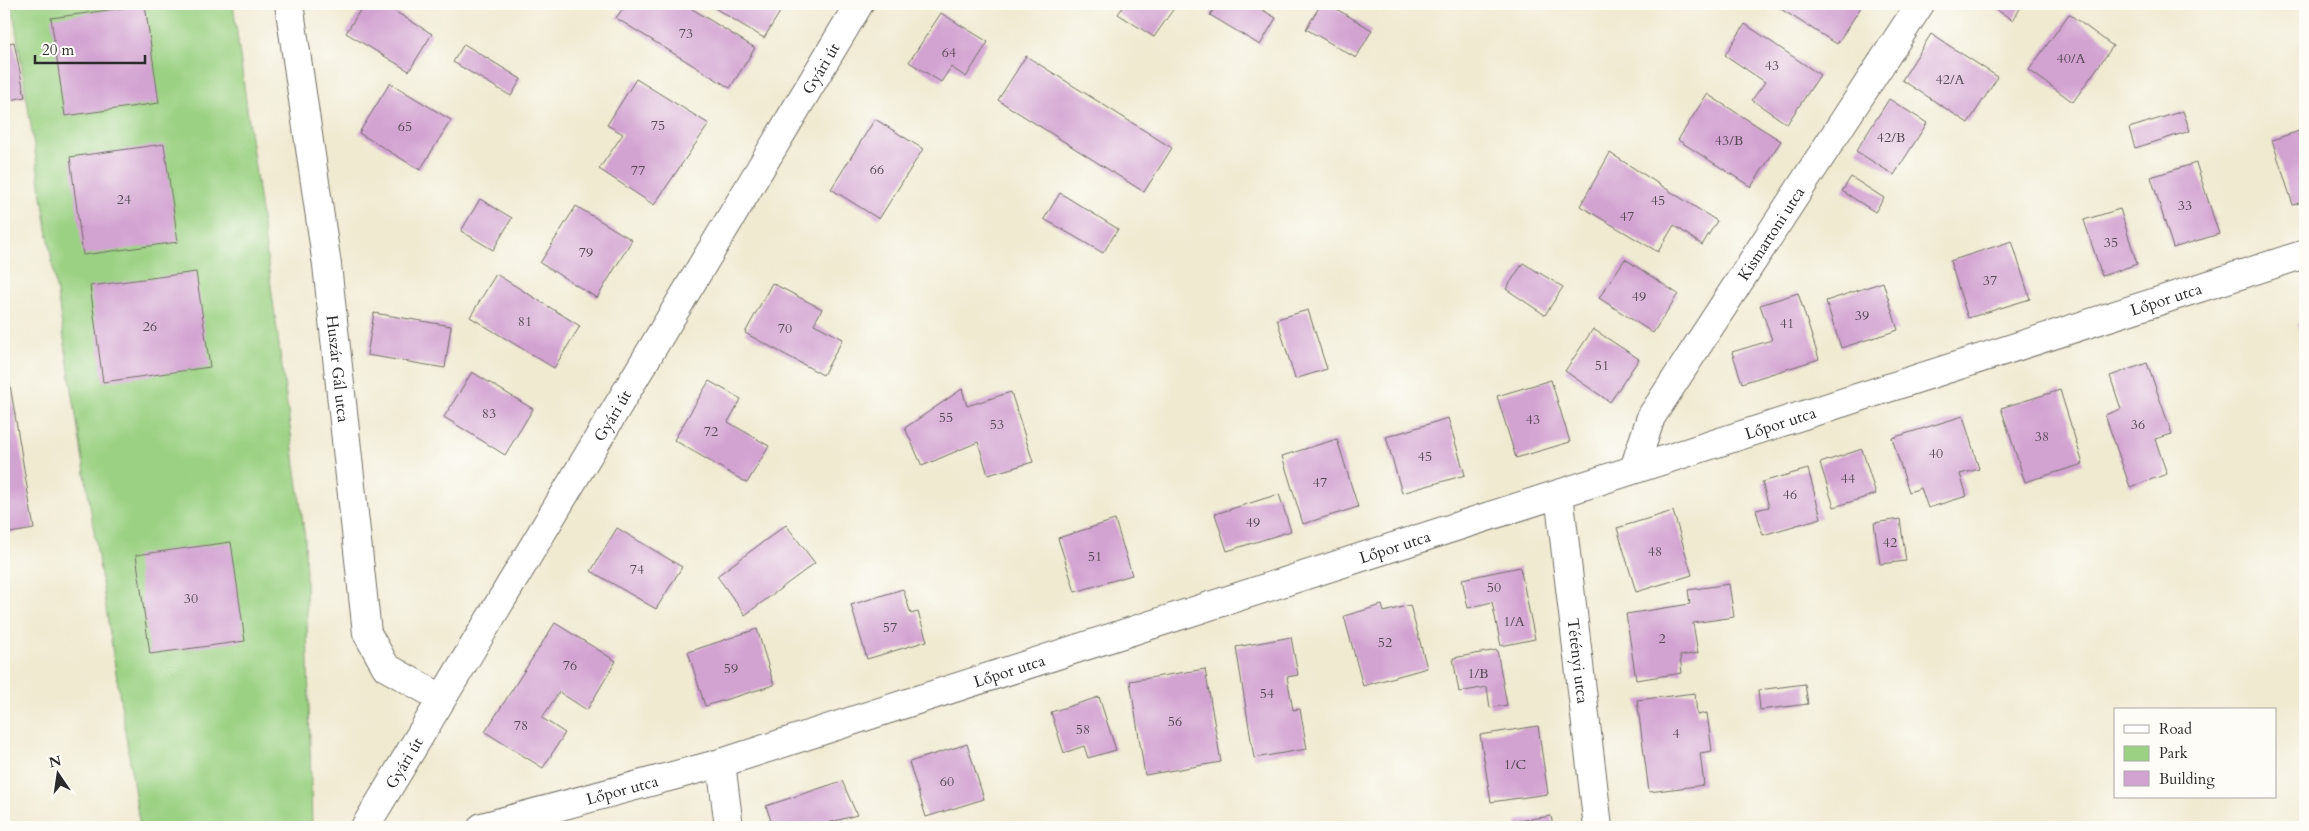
<svg xmlns="http://www.w3.org/2000/svg" width="2309" height="831" font-family="Cardo,serif">
	<rect width="100%" height="100%" fill="#fdfcf7"/>
	<filter id="ink" filterUnits="userSpaceOnUse"><feTurbulence type="fractalNoise" baseFrequency=".02" numOctaves="2"/><feDisplacementMap in="SourceGraphic" scale="10" xChannelSelector="R" yChannelSelector="G"/><feConvolveMatrix kernelMatrix="1 2 1 2 8 2 1 2 1" color-interpolation-filters="sRGB"/></filter>
	<filter id="wash" filterUnits="userSpaceOnUse"><feTurbulence type="fractalNoise" baseFrequency=".0096" numOctaves="4" result="noise"/><feDisplacementMap in="SourceGraphic" scale="20" xChannelSelector="R" yChannelSelector="G"/><feGaussianBlur stdDeviation="1.12" result="paint"/><feColorMatrix in="noise" values="0 0 0 0 0 0 0 0 0 0 0 0 0 0 0 0 0 1.4 0 .05"/><feComposite in="paint" operator="in"/></filter>
	<g filter="url(#wash)">
		<rect width="100%" height="100%" fill="#f0ead1"/>
		<!-- green -->
		<polygon fill="#9bd183" stroke="#637e57" points="12,4 233,4 305,538 312,827 140,827"/>
		<g id="blocks">
			<!-- building -->
			<g fill="#d2a2d1">
				<polygon points="364,4 383,4 432,34 409,71 346,33"/>
				<polygon points="626,4 684,4 755,48 730,88 616,18"/>
				<polygon points="708,4 785,4 764,38"/>
				<polygon points="1125,4 1177,4 1154,37 1118,14"/>
				<polygon points="1217,4 1253,4 1276,18 1260,45 1210,15"/>
				<polygon points="1321,4 1328,4 1372,30 1356,58 1306,29"/>
				<polygon points="1782,4 1863,4 1837,44 1779,8"/>
				<polygon points="1987,4 2023,4 2013,20"/>
				<polygon points="145,5 159,103 65,116 51,18"/>
				<polygon points="941,13 988,42 966,77 951,67 941,82 909,62"/>
				<polygon points="2069,14 2113,46 2073,102 2029,70"/>
				<polygon points="1745,24 1820,75 1787,124 1752,100 1765,82 1725,55"/>
				<polygon points="1931,34 1998,77 1968,123 1902,80"/>
				<polygon points="14,42 25,97 10,100 4,68 4,44"/>
				<polygon points="464,44 521,79 511,96 453,62"/>
				<polygon points="1026,56 1172,148 1144,192 998,100"/>
				<polygon points="636,79 709,124 654,205 599,169 623,134 607,125"/>
				<polygon points="390,83 451,120 420,170 359,133"/>
				<polygon points="1707,94 1781,141 1751,187 1678,140"/>
				<polygon points="1889,99 1927,123 1894,175 1856,151"/>
				<polygon points="2183,111 2190,131 2135,148 2129,128"/>
				<polygon points="875,119 923,149 879,219 831,189"/>
				<polygon points="2305,129 2305,201 2293,205 2272,140"/>
				<polygon points="164,144 178,242 83,255 70,157"/>
				<polygon points="1610,153 1717,221 1702,245 1674,225 1658,252 1580,206"/>
				<polygon points="2196,163 2219,234 2173,248 2151,177"/>
				<polygon points="1851,177 1884,198 1875,212 1842,191"/>
				<polygon points="1060,193 1118,229 1103,253 1044,219"/>
				<polygon points="480,199 512,218 493,250 461,231"/>
				<polygon points="576,206 632,240 597,298 540,263"/>
				<polygon points="2120,209 2137,264 2102,276 2084,220"/>
				<polygon points="2012,241 2030,299 1968,318 1950,261"/>
				<polygon points="1625,259 1678,294 1653,333 1599,298"/>
				<polygon points="1523,263 1563,287 1545,315 1506,289"/>
				<polygon points="196,272 210,367 103,382 90,286"/>
				<polygon points="496,274 580,326 554,368 470,317"/>
				<polygon points="1883,282 1898,330 1841,348 1826,301"/>
				<polygon points="772,283 822,309 814,324 843,339 823,375 745,333"/>
				<polygon points="1798,293 1819,359 1742,383 1732,352 1772,340 1760,305"/>
				<polygon points="1308,310 1327,369 1295,379 1277,319"/>
				<polygon points="374,313 451,326 445,368 367,355"/>
				<polygon points="2305,321 2305,344 2298,324"/>
				<polygon points="1593,329 1639,359 1610,402 1565,371"/>
				<polygon points="2147,363 2172,434 2155,439 2167,474 2130,487 2105,415 2121,409 2110,376"/>
				<polygon points="472,372 533,409 505,455 444,417"/>
				<polygon points="8,373 34,529 4,534 4,374"/>
				<polygon points="1551,380 1570,442 1516,458 1497,396"/>
				<polygon points="709,381 741,399 728,422 769,446 747,483 674,440"/>
				<polygon points="962,389 967,406 1011,392 1033,462 988,475 978,442 922,466 905,428"/>
				<polygon points="2060,390 2083,464 2025,482 2001,408"/>
				<polygon points="1963,416 1979,469 1960,474 1967,496 1928,508 1921,488 1909,492 1892,438"/>
				<polygon points="1448,418 1465,475 1402,493 1386,437"/>
				<polygon points="1337,439 1358,507 1303,524 1282,456"/>
				<polygon points="1862,449 1876,494 1834,507 1820,463"/>
				<polygon points="1808,469 1821,518 1763,535 1756,510 1769,507 1762,482"/>
				<polygon points="1279,494 1291,531 1227,551 1215,514"/>
				<polygon points="1673,511 1692,575 1636,592 1617,528"/>
				<polygon points="1900,519 1906,561 1880,564 1874,523"/>
				<polygon points="1115,520 1132,575 1075,592 1058,538"/>
				<polygon points="786,525 815,563 745,615 717,576"/>
				<polygon points="617,528 682,567 656,609 591,571"/>
				<polygon points="231,542 245,641 150,654 136,555"/>
				<polygon points="1520,567 1535,639 1501,646 1492,602 1468,608 1462,579"/>
				<polygon points="1729,584 1734,617 1693,623 1698,653 1680,656 1682,673 1636,680 1626,614 1690,604 1688,590"/>
				<polygon points="903,589 911,614 918,612 927,641 867,659 851,605"/>
				<polygon points="1382,605 1384,612 1410,605 1427,668 1363,686 1344,616"/>
				<polygon points="555,623 616,661 587,710 559,692 542,718 565,733 543,768 485,732"/>
				<polygon points="757,629 774,685 705,706 688,652"/>
				<polygon points="1291,637 1298,675 1287,677 1293,710 1300,709 1307,749 1254,758 1236,647"/>
				<polygon points="1497,650 1507,705 1490,708 1487,687 1459,692 1453,658"/>
				<polygon points="1205,669 1221,762 1145,775 1130,681"/>
				<polygon points="1805,684 1808,704 1760,710 1758,690"/>
				<polygon points="1695,693 1697,715 1707,713 1712,751 1700,753 1704,785 1649,792 1637,700"/>
				<polygon points="1099,697 1116,750 1088,758 1084,746 1064,753 1051,712"/>
				<polygon points="1538,726 1548,794 1491,802 1480,735"/>
				<polygon points="967,744 984,799 926,817 909,762"/>
				<polygon points="842,781 857,815 828,823 829,827 773,827 766,806"/>
				<polygon points="1551,816 1553,827 1517,827 1516,821"/>
			</g>
		</g>
	</g>
	<g filter="url(#ink)">
		<use href="#blocks" fill-opacity="0" stroke="#706e65" stroke-width="1"/>
		<g fill="none" stroke-linecap="round" stroke-linejoin="round">
			<!-- street casing -->
			<g stroke="#706e65" stroke-width="30">
				<g id="street">
					<path id="s1" d="M289,4l38,261 40,368 19,34 55,31"/>
					<path id="s2" d="M1634,469l17,-52 269,-413"/>
					<path id="s3" d="M1559,494l39,333"/>
					<polyline points="721,763 729,827"/>
					<path id="s4" d="M482,827l239,-64 1584,-509"/>
				</g>
			</g>
			<!-- secondary casing -->
			<g stroke="#706e65" stroke-width="30">
				<g id="secondary">
					<path id="s5" d="M365,827l494,-823"/>
				</g>
			</g>
			<!-- street -->
			<use href="#street" stroke="#fff" stroke-width="28"/>
			<!-- secondary -->
			<use href="#secondary" stroke="#fff" stroke-width="28"/>
		</g>
	</g>
	<g text-anchor="middle" stroke-width="4.5" stroke-linejoin="round" paint-order="stroke">
		<!-- number labels -->
		<g font-size="14" fill="#554954">
			<text x="686" y="38">73</text>
			<text x="949" y="57">64</text>
			<text x="2071" y="63">40/A</text>
			<text x="1772" y="70">43</text>
			<text x="1950" y="84">42/A</text>
			<text x="658" y="130">75</text>
			<text x="405" y="131">65</text>
			<text x="1891" y="142">42/B</text>
			<text x="1729" y="145">43/B</text>
			<text x="877" y="174">66</text>
			<text x="638" y="175">77</text>
			<text x="124" y="204">24</text>
			<text x="1658" y="205">45</text>
			<text x="2185" y="210">33</text>
			<text x="1627" y="221">47</text>
			<text x="2111" y="247">35</text>
			<text x="586" y="257">79</text>
			<text x="1990" y="285">37</text>
			<text x="1639" y="301">49</text>
			<text x="1862" y="320">39</text>
			<text x="525" y="326">81</text>
			<text x="1787" y="328">41</text>
			<text x="150" y="331">26</text>
			<text x="785" y="333">70</text>
			<text x="1602" y="370">51</text>
			<text x="489" y="418">83</text>
			<text x="946" y="422">55</text>
			<text x="1533" y="424">43</text>
			<text x="997" y="429">53</text>
			<text x="2138" y="429">36</text>
			<text x="711" y="436">72</text>
			<text x="2042" y="441">38</text>
			<text x="1936" y="458">40</text>
			<text x="1425" y="461">45</text>
			<text x="1848" y="483">44</text>
			<text x="1320" y="487">47</text>
			<text x="1790" y="499">46</text>
			<text x="1253" y="527">49</text>
			<text x="1890" y="547">42</text>
			<text x="1655" y="556">48</text>
			<text x="1095" y="561">51</text>
			<text x="637" y="574">74</text>
			<text x="1494" y="592">50</text>
			<text x="191" y="603">30</text>
			<text x="1514" y="626">1/A</text>
			<text x="890" y="632">57</text>
			<text x="1662" y="643">2</text>
			<text x="1385" y="647">52</text>
			<text x="570" y="670">76</text>
			<text x="731" y="673">59</text>
			<text x="1478" y="678">1/B</text>
			<text x="1267" y="698">54</text>
			<text x="1175" y="726">56</text>
			<text x="521" y="730">78</text>
			<text x="1083" y="734">58</text>
			<text x="1676" y="738">4</text>
			<text x="1515" y="769">1/C</text>
			<text x="947" y="786">60</text>
		</g>
		<!-- street labels -->
		<g font-size="16" fill="#2b2b2b" stroke="#fdfcf7">
			<text dy="6" stroke="none"><textPath href="#s5" startOffset="885">Gyári út</textPath></text>
			<text dy="6" stroke="none"><textPath href="#s2" startOffset="274">Kismartoni utca</textPath></text>
			<text dy="6" stroke="none"><textPath href="#s4" startOffset="1765">Lőpor utca</textPath></text>
			<text dy="6" stroke="none"><textPath href="#s1" startOffset="368">Huszár Gál utca</textPath></text>
			<text dy="6" stroke="none"><textPath href="#s5" startOffset="480">Gyári út</textPath></text>
			<text dy="6" stroke="none"><textPath href="#s4" startOffset="1360">Lőpor utca</textPath></text>
			<text dy="6" stroke="none"><textPath href="#s4" startOffset="955">Lőpor utca</textPath></text>
			<text dy="6" stroke="none"><textPath href="#s3" startOffset="168">Tétényi utca</textPath></text>
			<text dy="6" stroke="none"><textPath href="#s4" startOffset="550">Lőpor utca</textPath></text>
			<text dy="6" stroke="none"><textPath href="#s5" startOffset="75">Gyári út</textPath></text>
			<text dy="6" stroke="none"><textPath href="#s4" startOffset="145">Lőpor utca</textPath></text>
		</g>
	</g>
	<!-- margin -->
	<rect width="2309" height="831" fill="none" stroke="#fdfcf7" stroke-width="20"/>
	<!-- legend -->
	<rect x="2114" y="708" width="162" height="90" fill="#fdfcf7" stroke="#a9a8a5"/>
	<rect x="2124" y="725" width="25" height="8" fill="#ffffff" stroke="#a9a8a5"/>
	<text x="2159" y="734" font-size="15" fill="#2b2b2b">Road</text>
	<rect x="2124" y="746" width="25" height="15" fill="#9bd183" stroke="#a9a8a5"/>
	<text x="2159" y="758" font-size="15" fill="#2b2b2b">Park</text>
	<rect x="2124" y="771" width="25" height="15" fill="#d2a2d1" stroke="#a9a8a5"/>
	<text x="2159" y="784" font-size="15" fill="#2b2b2b">Building</text>
	<!-- north arrow -->
	<g transform="translate(58 774) rotate(347)" stroke="#fdfcf7" stroke-width="4" paint-order="stroke">
	<path d="M0-4L9 19L0 12L-9 19Z" fill="#2b2b2b"/>
	<text y="-8" font-size="14" font-weight="bold" text-anchor="middle" fill="#2b2b2b">N</text>
	</g>
	<!-- scale -->
	<path d="M35 55v8h110v-8" fill="none" stroke="#2b2b2b" stroke-width="2.5"/>
	<text x="42" y="55" font-size="15" fill="#2b2b2b" stroke="#fdfcf7" stroke-width="4" paint-order="stroke">20 m</text>
</svg>
